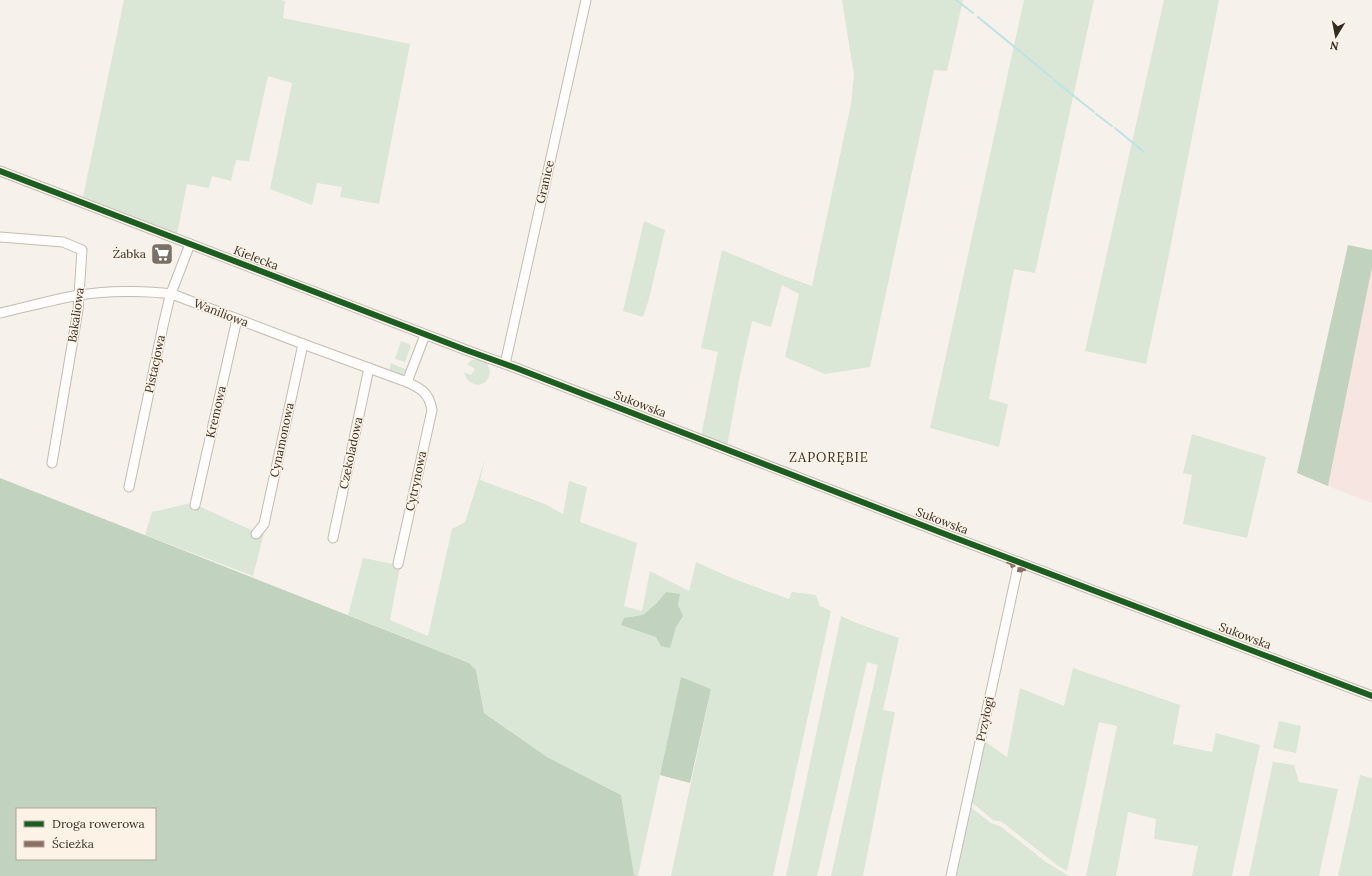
<svg xmlns="http://www.w3.org/2000/svg" width="1372" height="876" font-family="Lora,serif">
	<rect width="100%" height="100%" fill="#f7f1eb"/>
	<!-- industrial -->
	<polygon fill="#f7e5e1" points="1372,267 1372,503 1328,486"/>
	<!-- green -->
	<g fill="#dae7d6">
		<polygon points="124,0 281,0 285,1 283,18 410,44 379,204 340,197 342,187 317,183 312,205 270,189 292,83 268,76 249,161 236,160 231,181 212,176 209,188 187,184 177,234 83,197"/>
		<polygon points="842,0 963,0 947,71 934,70 870,367 825,374 785,357 799,294 782,285 771,327 752,321 740,375 727,447 701,436 718,352 701,348 722,250 784,276 812,286 851,104 854,75"/>
		<polygon points="1024,0 1094,0 1035,273 1014,269 989,399 1008,404 999,447 930,428"/>
		<polygon points="1164,0 1219,0 1166,269 1146,364 1085,351"/>
		<polygon points="644,221 665,230 649,299 643,317 623,311"/>
		<polygon points="401,341 411,345 405,362 395,359"/>
		<path d="M478,359l9,4 3,8c-1,18 -22,18 -26,1l7,3 4,-6 -8,-5 5,-4z"/>
		<polygon points="391,363 407,370 403,375 389,371"/>
		<polygon points="1192,434 1266,457 1247,538 1183,524 1192,475 1183,473"/>
		<polygon points="485,459 480,480 545,504 563,514 569,481 587,487 580,522 637,543 624,606 642,611 650,571 689,591 696,562 734,579 789,599 792,592 816,595 820,606 831,611 773,876 671,876 711,689 681,678 638,876 634,875 621,795 547,757 484,713 476,670 469,663 348,615 363,558 394,564 400,567 390,620 428,636 452,529 465,522"/>
		<polygon points="192,503 251,530 264,533 253,576 145,535 152,512"/>
		<polygon points="841,616 859,624 899,638 883,710 895,712 863,876 831,876 878,665 867,662 817,876 786,876"/>
		<polygon points="1073,668 1180,705 1173,744 1212,752 1216,733 1260,745 1232,876 1192,876 1198,846 1154,839 1156,819 1128,812 1116,876 1086,876 1117,726 1099,722 1067,871 1057,865 1002,822 993,820 970,801 983,740 1007,757 1020,688 1064,706"/>
		<polygon points="1279,721 1301,726 1296,753 1273,748"/>
		<polygon points="1273,762 1294,765 1299,782 1338,789 1319,876 1249,876"/>
		<polygon points="1360,775 1372,778 1372,876 1338,876"/>
		<polygon points="968,805 991,823 1000,826 1046,862 1069,876 953,876"/>
	</g>
	<!-- forest -->
	<g fill="#c1d2be" fill-rule="evenodd">
		<polygon points="1348,245 1372,250 1372,267 1328,486 1297,473"/>
		<path d="M0,478l469,185 7,7 8,43 63,44 74,38 13,80 4,1h-638zM17,809h138v50h-138z"/>
		<polygon points="666,592 680,594 678,605 683,616 676,627 670,648 661,646 656,637 621,625 624,618 643,615 657,603"/>
		<polygon points="681,677 711,689 690,783 660,775"/>
	</g>
	<g fill="none" stroke-linecap="round" stroke-linejoin="round">
		<!-- stream -->
		<g stroke="#bde3e3" stroke-width="2">
			<polyline points="956,0 973,13"/>
			<polyline points="978,17 1051,77"/>
			<polyline points="1054,80 1094,112"/>
			<polyline points="1096,114 1112,126"/>
			<polyline points="1115,128 1144,152"/>
		</g>
		<!-- minor casing -->
		<g stroke="#c3bcb3" stroke-width="11">
			<g id="minor">
				<polyline points="0,171 466,350 516,368 950,536 1372,696"/>
				<polyline points="0,237 63,242 82,250 78,310 52,463"/>
				<path d="M0,313c26,-6 52,-13 79,-18 28,-4 64,-5 93,-1l131,50 104,38c15,7 22,11 25,28l-34,154"/>
				<polyline points="505,364 586,0"/>
				<polyline points="407,382 425,335"/>
				<polyline points="129,487 163,326 170,296 190,244"/>
				<polyline points="195,505 237,319"/>
				<polyline points="256,534 264,524 303,344"/>
				<polyline points="333,538 369,368"/>
				<polyline points="951,876 1019,562"/>
			</g>
		</g>
		<!-- minor -->
		<use href="#minor" stroke="#fefdfc" stroke-width="9"/>
		<!-- quiet -->
		<polyline stroke="#8d6e63" stroke-width="5" stroke-dasharray="10 5" stroke-linecap="butt" points="1007,561 1012,563 1014,569 1021,570 1023,568 1030,570"/>
		<!-- cycleway casing -->
		<g stroke="#fcf2e6" stroke-width="8">
			<polyline id="cycleway" points="0,171 466,350 516,368 950,536 1372,696"/>
		</g>
		<!-- cycleway -->
		<use href="#cycleway" stroke="#1b5e20" stroke-width="6"/>
	</g>
	<!-- icons -->
	<defs>
		<g id="supermarket-square" transform="scale(1.15)"><rect x="-9" y="-9" width="18" height="18" rx="4" fill="#797168" stroke="#fcf2e6"/><path d="M-6-5.5h2.5l.6 2H6L4.5 2H-2.5L-4.4-4H-6ZM-1.5 3.2a1.3 1.3 0 1 0 .1 0ZM3 3.2a1.3 1.3 0 1 0 .1 0Z" fill="#fff"/></g>
	</defs>
	<g fill-rule="evenodd">
		<use href="#supermarket-square" x="162" y="254"/>
	</g>
	<g text-anchor="middle" stroke-width="3" stroke-linejoin="round" paint-order="stroke">
		<!-- street labels -->
		<g font-size="12" fill="#352c21" stroke="#fcf2e6">
			<text transform="translate(545 182) rotate(-77)" y="4">Granice</text>
			<text transform="translate(256 258) rotate(21)" y="4">Kielecka</text>
			<text transform="translate(221 313) rotate(21)" y="4">Waniliowa</text>
			<text transform="translate(76 315) rotate(-82)" y="4">Bakaliowa</text>
			<text transform="translate(155 364) rotate(-78)" y="4">Pistacjowa</text>
			<text transform="translate(640 404) rotate(21)" y="4">Sukowska</text>
			<text transform="translate(216 412) rotate(-77)" y="4">Kremowa</text>
			<text transform="translate(282 440) rotate(-78)" y="4">Cynamonowa</text>
			<text transform="translate(351 453) rotate(-78)" y="4">Czekoladowa</text>
			<text transform="translate(416 481) rotate(-78)" y="4">Cytrynowa</text>
			<text transform="translate(942 521) rotate(21)" y="4">Sukowska</text>
			<text transform="translate(1245 636) rotate(21)" y="4">Sukowska</text>
			<text transform="translate(985 719) rotate(-78)" y="4">Przyłogi</text>
		</g>
		<!-- poi labels -->
		<g font-size="12" fill="#352c21" stroke="#fcf2e6" text-anchor="end">
			<text x="146" y="258">Żabka</text>
		</g>
		<!-- neighbourhood labels -->
		<g font-size="13" letter-spacing="1" fill="#352c21" stroke="#fcf2e6">
			<text x="829" y="462">ZAPORĘBIE</text>
		</g>
	</g>
	<!-- legend -->
	<rect x="16" y="808" width="140" height="52" fill="#fcf2e6" stroke="#aca397"/>
	<rect x="24" y="821" width="20" height="6" fill="#1b5e20" stroke="#aca397"/>
	<text x="52" y="828" font-size="12" fill="#352c21">Droga rowerowa</text>
	<rect x="24" y="841" width="20" height="6" fill="#8d6e63" stroke="#aca397"/>
	<text x="52" y="848" font-size="12" fill="#352c21">Ścieżka</text>
	<!-- north arrow -->
	<g transform="translate(1336 36) rotate(190)" stroke="#fcf2e6" stroke-width="3" paint-order="stroke">
	<path d="M0-3L7 15L0 10L-7 15Z" fill="#352c21"/>
	<text y="-6" font-size="11" font-weight="bold" text-anchor="middle" fill="#352c21">N</text>
	</g>
</svg>
